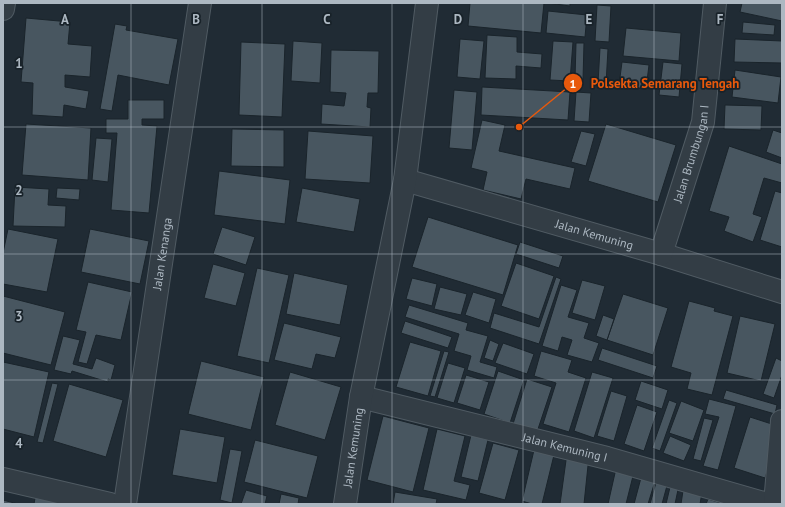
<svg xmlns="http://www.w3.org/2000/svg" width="785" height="507" font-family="'PT Sans',sans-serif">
	<rect width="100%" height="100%" fill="#202b34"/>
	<!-- building -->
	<g fill="#485660" stroke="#1a242b">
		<polygon points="470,3 544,3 541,33 468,26"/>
		<polygon points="548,3 570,3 570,6"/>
		<polygon points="742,3 782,3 782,21 740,12"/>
		<polygon points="597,5 611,6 609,42 595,41"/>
		<polygon points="548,11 587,15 585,37 546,33"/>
		<polygon points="26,18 70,22 68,44 92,46 90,77 65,75 65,87 89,91 86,109 64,105 63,117 32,115 33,83 21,82"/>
		<polygon points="743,22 775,25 774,35 742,33"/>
		<polygon points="115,24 127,26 126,30 178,39 169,85 118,75 112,111 100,109"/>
		<polygon points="626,28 681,33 679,61 623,56"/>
		<polygon points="487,35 517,37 517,52 542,54 541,68 516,66 516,79 485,78"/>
		<polygon points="460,39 484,41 480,79 457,77"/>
		<polygon points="735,39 782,41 782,63 734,62"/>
		<polygon points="293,41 322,43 320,83 291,81"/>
		<polygon points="553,41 573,42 570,81 550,80"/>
		<polygon points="241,42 285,44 282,117 239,115"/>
		<polygon points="576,43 584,43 583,80 575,79"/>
		<polygon points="600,48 608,49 606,84 598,83"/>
		<polygon points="331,50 379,51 378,93 368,93 367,107 371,108 370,127 321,124 322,104 344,106 346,93 330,92"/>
		<polygon points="622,62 649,65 646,89 619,85"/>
		<polygon points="663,62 682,64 679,97 659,95"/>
		<polygon points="735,70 781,77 778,103 732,97"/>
		<polygon points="482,87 570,92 568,120 481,115"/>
		<polygon points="454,90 477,92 472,150 449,148"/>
		<polygon points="576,92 591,93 589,122 574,121"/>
		<polygon points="128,100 164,100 164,119 142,119 142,125 157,126 149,213 111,210 117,133 106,133 106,119 128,119"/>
		<polygon points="725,105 762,106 761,130 724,129"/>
		<polygon points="482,120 505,125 499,151 575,168 570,189 526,179 521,199 483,190 487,172 471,168"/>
		<polygon points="26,124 91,128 88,180 22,175"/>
		<polygon points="606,124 676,145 658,202 588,181"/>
		<polygon points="232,129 284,130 284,167 231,166"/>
		<polygon points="773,130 782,133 782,158 766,152"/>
		<polygon points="308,131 373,136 370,183 305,179"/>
		<polygon points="581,131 595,134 586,166 571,162"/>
		<polygon points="96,138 112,139 108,182 92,180"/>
		<polygon points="729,146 782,164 782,183 764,178 753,214 762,217 753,242 724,231 729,217 709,211"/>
		<polygon points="219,171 290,180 285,224 214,215"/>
		<polygon points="15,187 49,189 48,205 66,206 65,227 13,226"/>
		<polygon points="57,188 80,189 79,200 56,198"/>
		<polygon points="302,188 360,199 354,232 296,222"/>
		<polygon points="775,191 782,193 782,247 760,240"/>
		<polygon points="428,217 518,245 503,295 412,267"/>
		<polygon points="222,227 255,237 246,265 213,254"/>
		<polygon points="8,229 58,239 47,292 3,284 3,253"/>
		<polygon points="90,229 149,241 140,284 81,272"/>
		<polygon points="520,242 563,256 559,268 516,254"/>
		<polygon points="516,263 554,276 539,319 501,306"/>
		<polygon points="213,264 245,273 236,306 204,298"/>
		<polygon points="257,268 289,275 269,363 237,356"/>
		<polygon points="294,273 348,285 340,325 286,314"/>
		<polygon points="556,277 561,279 539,344 490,328 494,313 539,327"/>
		<polygon points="412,278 437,284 432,306 406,299"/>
		<polygon points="582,280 605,286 595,320 572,313"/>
		<polygon points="88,282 132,292 121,340 96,335 87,364 78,362 86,332 76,330"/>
		<polygon points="561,285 577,290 568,317 589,323 584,338 599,343 592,362 567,355 572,340 562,337 558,351 542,346"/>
		<polygon points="440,287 467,294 461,315 434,309"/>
		<polygon points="473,292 496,299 489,323 465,315"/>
		<polygon points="623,294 668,308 653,355 607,340"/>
		<polygon points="3,296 65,312 51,365 3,353"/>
		<polygon points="689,301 715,308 714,311 733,316 712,395 687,389 691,373 671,367"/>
		<polygon points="409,305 468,323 466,330 488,336 480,362 497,367 494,378 467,370 471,356 454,351 459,334 405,317"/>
		<polygon points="603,315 614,319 607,340 596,336"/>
		<polygon points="740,316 775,324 761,381 727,373"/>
		<polygon points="405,321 452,337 448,348 401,333"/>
		<polygon points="284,323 341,337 335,358 316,354 312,369 274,360"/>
		<polygon points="63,336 80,340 73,364 92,369 96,358 115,365 111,380 108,379 108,382 72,371 71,374 54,370"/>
		<polygon points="490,340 499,344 493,361 484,358"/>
		<polygon points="410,342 441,351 428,396 396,387"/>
		<polygon points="503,343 534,354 527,374 495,363"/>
		<polygon points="602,348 657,366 653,378 598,360"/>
		<polygon points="444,351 449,352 435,397 430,396"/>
		<polygon points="541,351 572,360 568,372 586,378 569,432 543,424 556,383 534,376"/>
		<polygon points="776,358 782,361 782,375 774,398 763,394"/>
		<polygon points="201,361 264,377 251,430 188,414"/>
		<polygon points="3,362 49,372 34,437 3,429"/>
		<polygon points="448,363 465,368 454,403 437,398"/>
		<polygon points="498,371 524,380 510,423 484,414"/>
		<polygon points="290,372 341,387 325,440 275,425"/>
		<polygon points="592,372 613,378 594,438 574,431"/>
		<polygon points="466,375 489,382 480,410 457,403"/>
		<polygon points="527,379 552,387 537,432 513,424"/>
		<polygon points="641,381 668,390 662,409 635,400"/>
		<polygon points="52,383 58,384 43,443 37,442"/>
		<polygon points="69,384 123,400 106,457 53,441"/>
		<polygon points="726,390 777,405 775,414 723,399"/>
		<polygon points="611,391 627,396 614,441 597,436"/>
		<polygon points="709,399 736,406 718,470 703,466 719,417 705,414"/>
		<polygon points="669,400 677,403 660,451 652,448"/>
		<polygon points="681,401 704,410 693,441 669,433"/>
		<polygon points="637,405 657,412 644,451 624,444"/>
		<polygon points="383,416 429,428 413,492 367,480"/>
		<polygon points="750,417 781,427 765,478 734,468"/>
		<polygon points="704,418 713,420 701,461 693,459"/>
		<polygon points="180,429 225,437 217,483 172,475"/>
		<polygon points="437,429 465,436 454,481 470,485 466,500 423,490"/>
		<polygon points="471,435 488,440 478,481 461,477"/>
		<polygon points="670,436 691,445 684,461 663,453"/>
		<polygon points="255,440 318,456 307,498 244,482"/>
		<polygon points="493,443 519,450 505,500 479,493"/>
		<polygon points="230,449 242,451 232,503 220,500"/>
		<polygon points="534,450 554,455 542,504 532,504 522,501"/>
		<polygon points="567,453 589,456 584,504 560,504"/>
		<polygon points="617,464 635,468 626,504 608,504"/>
		<polygon points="642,474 656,478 648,504 634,504"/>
		<polygon points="657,479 668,482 662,504 650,504"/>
		<polygon points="671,483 679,485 675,504 666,504"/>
		<polygon points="684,484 703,487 700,504 681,504"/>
		<polygon points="246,490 267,496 265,504 241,504"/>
		<polygon points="395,492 437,499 436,504 393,504"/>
		<polygon points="281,494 299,498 298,504 279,504"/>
		<polygon points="35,498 68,504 34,504"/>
		<polygon points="708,499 724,504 706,504"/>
		<polygon points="3,500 18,504 3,504"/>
	</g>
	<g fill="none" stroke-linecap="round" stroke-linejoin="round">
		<!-- street casing -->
		<g stroke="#505b63" stroke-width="24">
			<g id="street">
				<polyline points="3,9 4,3"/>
				<path id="s1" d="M405,180l256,74 121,38"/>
				<path id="s2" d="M661,254l42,-132 12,-119"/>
				<path id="s3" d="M361,397l246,61 160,46"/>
				<polyline points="3,479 110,504"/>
				<path id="s4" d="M125,504l75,-501"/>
				<path id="s5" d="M345,504l16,-107 44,-217 22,-177"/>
				<polyline points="775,504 782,421"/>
			</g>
		</g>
		<!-- street -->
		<use href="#street" stroke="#333d45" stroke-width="22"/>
	</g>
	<!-- grid -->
	<path fill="none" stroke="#adb8c2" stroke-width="1" stroke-opacity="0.55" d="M131,3v501M262,3v501M392,3v501M523,3v501M654,3v501M3,127h779M3,254h779M3,380h779"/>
	<g text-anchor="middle" stroke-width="3.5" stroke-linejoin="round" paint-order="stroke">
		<!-- street labels -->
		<g font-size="12" fill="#adb8c2" stroke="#182229">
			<text dy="4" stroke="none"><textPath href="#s2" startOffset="105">Jalan Brumbungan I</textPath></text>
			<text dy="4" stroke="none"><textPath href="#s1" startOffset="197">Jalan Kemuning</textPath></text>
			<text dy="4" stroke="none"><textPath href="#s4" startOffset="253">Jalan Kenanga</textPath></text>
			<text dy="4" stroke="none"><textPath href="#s3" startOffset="210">Jalan Kemuning I</textPath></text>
			<text dy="4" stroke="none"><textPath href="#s5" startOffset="57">Jalan Kemuning</textPath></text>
		</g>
	</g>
	<g font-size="13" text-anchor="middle" font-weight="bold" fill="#adb8c2" stroke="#182229" stroke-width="3.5" stroke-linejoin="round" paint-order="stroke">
		<text x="65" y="24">A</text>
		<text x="196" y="24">B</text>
		<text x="327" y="24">C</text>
		<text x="458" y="24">D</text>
		<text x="589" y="24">E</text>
		<text x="720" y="24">F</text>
		<text x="19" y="68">1</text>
		<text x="19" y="195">2</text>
		<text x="19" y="321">3</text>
		<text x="19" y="448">4</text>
	</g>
	<!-- callouts -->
	<path fill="none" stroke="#e8590c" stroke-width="1.5" d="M519 127L573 83"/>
	<g fill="#e8590c" stroke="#182229" stroke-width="1.5">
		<circle cx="519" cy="127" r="4"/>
		<circle cx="573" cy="83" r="10"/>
	</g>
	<g font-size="12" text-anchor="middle" font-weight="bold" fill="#fff">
		<text x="573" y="88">1</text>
	</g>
	<g font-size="13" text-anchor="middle" font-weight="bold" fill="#e8590c" stroke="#182229" stroke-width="3.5" stroke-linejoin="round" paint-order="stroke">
		<text x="665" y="88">Polsekta Semarang Tengah</text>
	</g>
	<!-- border -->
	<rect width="785" height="507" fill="none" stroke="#adb8c2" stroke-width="8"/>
</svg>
